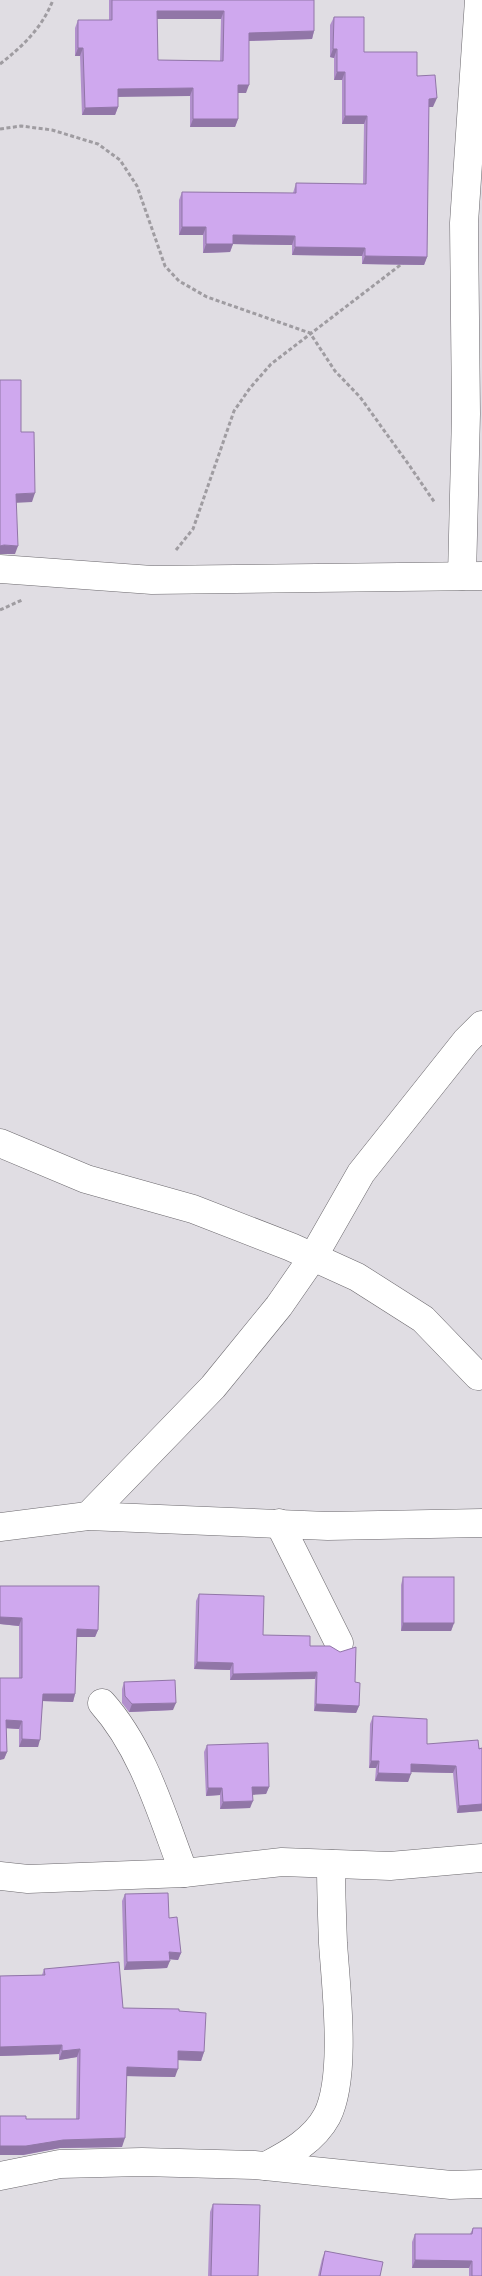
<svg xmlns="http://www.w3.org/2000/svg" width="482" height="2276" font-family="Spectral,serif">
	<rect width="100%" height="100%" fill="#e0dde3"/>
	<g fill="none" stroke-linecap="round" stroke-linejoin="round">
		<!-- street casing -->
		<g stroke="#6b686d" stroke-width="29">
			<g id="street">
				<polyline points="0,569 152,580 482,576"/>
				<polyline points="462,576 466,414 464,223 479,0"/>
				<polyline points="0,1143 86,1179 193,1209 291,1247 357,1277 423,1319 478,1376"/>
				<polyline points="88,1516 213,1387 279,1306 313,1257 361,1173 466,1041 482,1025"/>
				<polyline points="279,1523 339,1643"/>
				<polyline points="0,1527 88,1516 328,1526 482,1523"/>
				<path d="M102,1703c42,47 60,113 82,170"/>
				<polyline points="0,1876 28,1879 184,1873 282,1862 390,1866 482,1858"/>
				<path d="M266,2166c23,-12 48,-26 61,-50 20,-40 9,-127 6,-173 -1,-26 -2,-53 -2,-79"/>
				<polyline points="0,2176 60,2164 142,2162 254,2165 451,2185 482,2184"/>
			</g>
		</g>
		<!-- path -->
		<g stroke="#9f9ca1" stroke-width="3" stroke-dasharray="4 2.5" stroke-linecap="butt">
			<path d="M0,64c23,-18 42,-36 53,-64"/>
			<polyline points="0,129 21,126 52,130 98,144 120,160 137,186 165,266 179,281 207,297 310,333 335,371 360,397 409,465 435,503"/>
			<polyline points="176,550 193,529 234,411 250,388 271,364 403,263"/>
			<polyline points="0,610 22,600"/>
		</g>
		<!-- street -->
		<use href="#street" stroke="#fff" stroke-width="28"/>
	</g>
	<!-- wall -->
	<g fill="#b290cd" fill-rule="evenodd">
		<path d="M109,0h205v31l-2,8 -63,2 -3,52h-8v26l-3,8h-45v-31h-72v11l-3,8h-33l-2,-59h-5v-28l3,-8h31zM157,19h64l-1,42 -62,-1z"/>
		<polygon points="334,17 364,52 417,76 433,107 429,107 427,257 424,265 362,264 362,256 292,255 292,245 233,244 230,252 203,253 203,235 179,235 179,200 182,192 293,193 296,183 363,184 364,124 342,124 342,80 334,80 334,58 330,57 330,25"/>
		<polygon points="403,1577 454,1623 451,1631 401,1631 401,1585"/>
		<polygon points="0,1586 98,1630 95,1637 77,1637 75,1694 73,1702 43,1701 38,1747 19,1747 19,1729 6,1728 7,1752 4,1759 0,1678 19,1678 19,1626 0,1624"/>
		<polygon points="199,1594 263,1635 310,1646 355,1682 359,1706 356,1713 314,1711 315,1679 230,1680 230,1670 194,1669 196,1601"/>
		<polygon points="124,1682 173,1710 129,1712 122,1703 122,1689"/>
		<polygon points="373,1716 427,1744 482,1748 482,1811 457,1813 453,1773 411,1772 408,1782 375,1781 376,1768 369,1768 370,1724"/>
		<polygon points="207,1745 269,1787 266,1794 253,1794 250,1808 220,1809 220,1795 206,1796 204,1752"/>
		<polygon points="125,1894 169,1918 181,1953 178,1960 170,1959 167,1968 124,1970 122,1901"/>
		<polygon points="44,1969 123,2008 179,2011 204,2052 201,2061 178,2060 175,2077 126,2076 122,2147 60,2148 23,2155 0,2155 0,2116 26,2119 76,2119 77,2057 59,2060 59,2054 0,2056 0,1976 42,1975"/>
		<polygon points="213,2204 258,2276 208,2276 210,2212"/>
		<polygon points="473,2228 482,2276 469,2276 469,2268 412,2268 412,2242 415,2234 470,2234"/>
		<polygon points="325,2251 380,2276 318,2276 322,2259"/>
	</g>
	<!-- shaded-wall -->
	<g fill="#9176a7">
		<polygon points="157,11 224,11 221,19 154,19"/>
		<polygon points="314,31 312,39 246,41 249,33"/>
		<polygon points="78,48 83,48 80,56 75,56"/>
		<polygon points="333,49 337,49 334,58 330,57"/>
		<polygon points="337,72 345,72 342,80 334,80"/>
		<polygon points="238,85 249,85 246,93 235,93"/>
		<polygon points="193,88 190,96 115,97 118,89"/>
		<polygon points="437,98 433,107 426,107 429,99"/>
		<polygon points="118,107 115,115 82,115 85,108"/>
		<polygon points="345,116 367,116 364,124 342,124"/>
		<polygon points="193,119 238,119 235,127 190,127"/>
		<polygon points="182,227 206,227 203,235 179,235"/>
		<polygon points="233,235 295,236 292,245 230,244"/>
		<polygon points="206,244 233,244 230,252 203,253"/>
		<polygon points="295,247 365,248 362,256 292,255"/>
		<polygon points="365,256 427,257 424,265 362,264"/>
		<polygon points="35,493 32,502 13,503 16,494"/>
		<polygon points="4,545 18,546 15,554 0,554 0,546"/>
		<polygon points="0,1617 22,1618 19,1626 0,1624"/>
		<polygon points="403,1623 454,1623 451,1631 401,1631"/>
		<polygon points="77,1629 98,1630 95,1637 74,1637"/>
		<polygon points="197,1662 233,1663 230,1670 194,1669"/>
		<polygon points="317,1672 315,1679 230,1680 233,1674"/>
		<polygon points="43,1694 75,1694 73,1702 41,1701"/>
		<polygon points="176,1703 173,1710 129,1712 132,1704"/>
		<polygon points="316,1704 359,1706 356,1713 314,1711"/>
		<polygon points="6,1720 22,1721 19,1729 3,1728"/>
		<polygon points="22,1739 40,1740 38,1747 19,1747"/>
		<polygon points="0,1752 7,1752 4,1759 0,1760"/>
		<polygon points="371,1761 379,1761 376,1768 369,1768"/>
		<polygon points="411,1764 456,1766 453,1773 409,1772"/>
		<polygon points="378,1773 411,1774 408,1782 375,1781"/>
		<polygon points="252,1787 269,1787 266,1794 250,1795"/>
		<polygon points="208,1788 222,1788 220,1795 206,1796"/>
		<polygon points="253,1801 250,1808 220,1809 223,1802"/>
		<polygon points="482,1804 482,1811 457,1813 459,1806"/>
		<polygon points="169,1952 181,1953 178,1960 167,1959"/>
		<polygon points="170,1961 167,1968 124,1970 127,1962"/>
		<polygon points="62,2045 59,2054 0,2056 0,2047"/>
		<polygon points="80,2049 77,2057 59,2060 62,2051"/>
		<polygon points="178,2051 204,2052 201,2061 175,2060"/>
		<polygon points="127,2067 178,2069 175,2077 123,2076"/>
		<polygon points="125,2138 122,2147 60,2148 23,2155 0,2155 0,2146 63,2140"/>
		<polygon points="415,2260 472,2261 469,2268 412,2268"/>
	</g>
	<!-- building -->
	<g fill="#cfa8ee" stroke="#9176a7" fill-rule="evenodd">
		<path d="M112,0h202v31l-65,2v52h-11v34h-45v-31l-75,1v18l-33,1 -2,-60h-5v-28h34zM157,11h67l-1,50 -65,-1z"/>
		<polygon points="334,17 364,17 364,52 417,52 417,76 435,75 437,98 429,99 427,257 365,256 365,248 295,247 295,236 233,235 233,244 206,244 206,227 182,227 182,192 296,193 296,183 366,184 367,116 345,116 345,72 337,72 337,49 333,49"/>
		<polygon points="0,380 21,380 21,432 34,432 35,493 16,494 18,546 4,545 0,546"/>
		<rect x="403" y="1577" width="51" height="46"/>
		<polygon points="0,1586 99,1586 98,1630 77,1629 75,1694 43,1694 40,1740 22,1739 22,1721 6,1720 7,1752 0,1752 0,1678 22,1678 22,1618 0,1617"/>
		<polygon points="199,1594 264,1596 263,1635 310,1636 310,1646 330,1646 340,1652 356,1647 355,1682 360,1683 359,1706 316,1704 317,1672 233,1674 233,1663 197,1662"/>
		<polygon points="175,1680 176,1703 132,1704 125,1696 124,1682"/>
		<polygon points="373,1716 427,1719 427,1744 478,1740 479,1749 482,1748 482,1804 459,1806 456,1766 411,1764 411,1774 378,1773 379,1761 371,1761"/>
		<polygon points="268,1743 269,1787 252,1787 253,1801 223,1802 222,1788 208,1788 207,1745"/>
		<polygon points="168,1893 169,1918 177,1917 181,1953 169,1952 170,1961 127,1962 125,1894"/>
		<polygon points="119,1962 123,2008 179,2009 179,2011 206,2013 204,2052 178,2051 178,2069 127,2067 125,2138 63,2140 26,2146 0,2146 0,2116 26,2116 26,2119 79,2119 80,2049 62,2051 62,2045 0,2047 0,1976 45,1975 44,1969"/>
		<polygon points="213,2204 260,2205 258,2276 211,2276"/>
		<polygon points="473,2228 482,2228 482,2276 472,2276 472,2261 415,2260 415,2234 472,2234"/>
		<polygon points="325,2251 383,2262 380,2276 320,2276"/>
	</g>
</svg>
